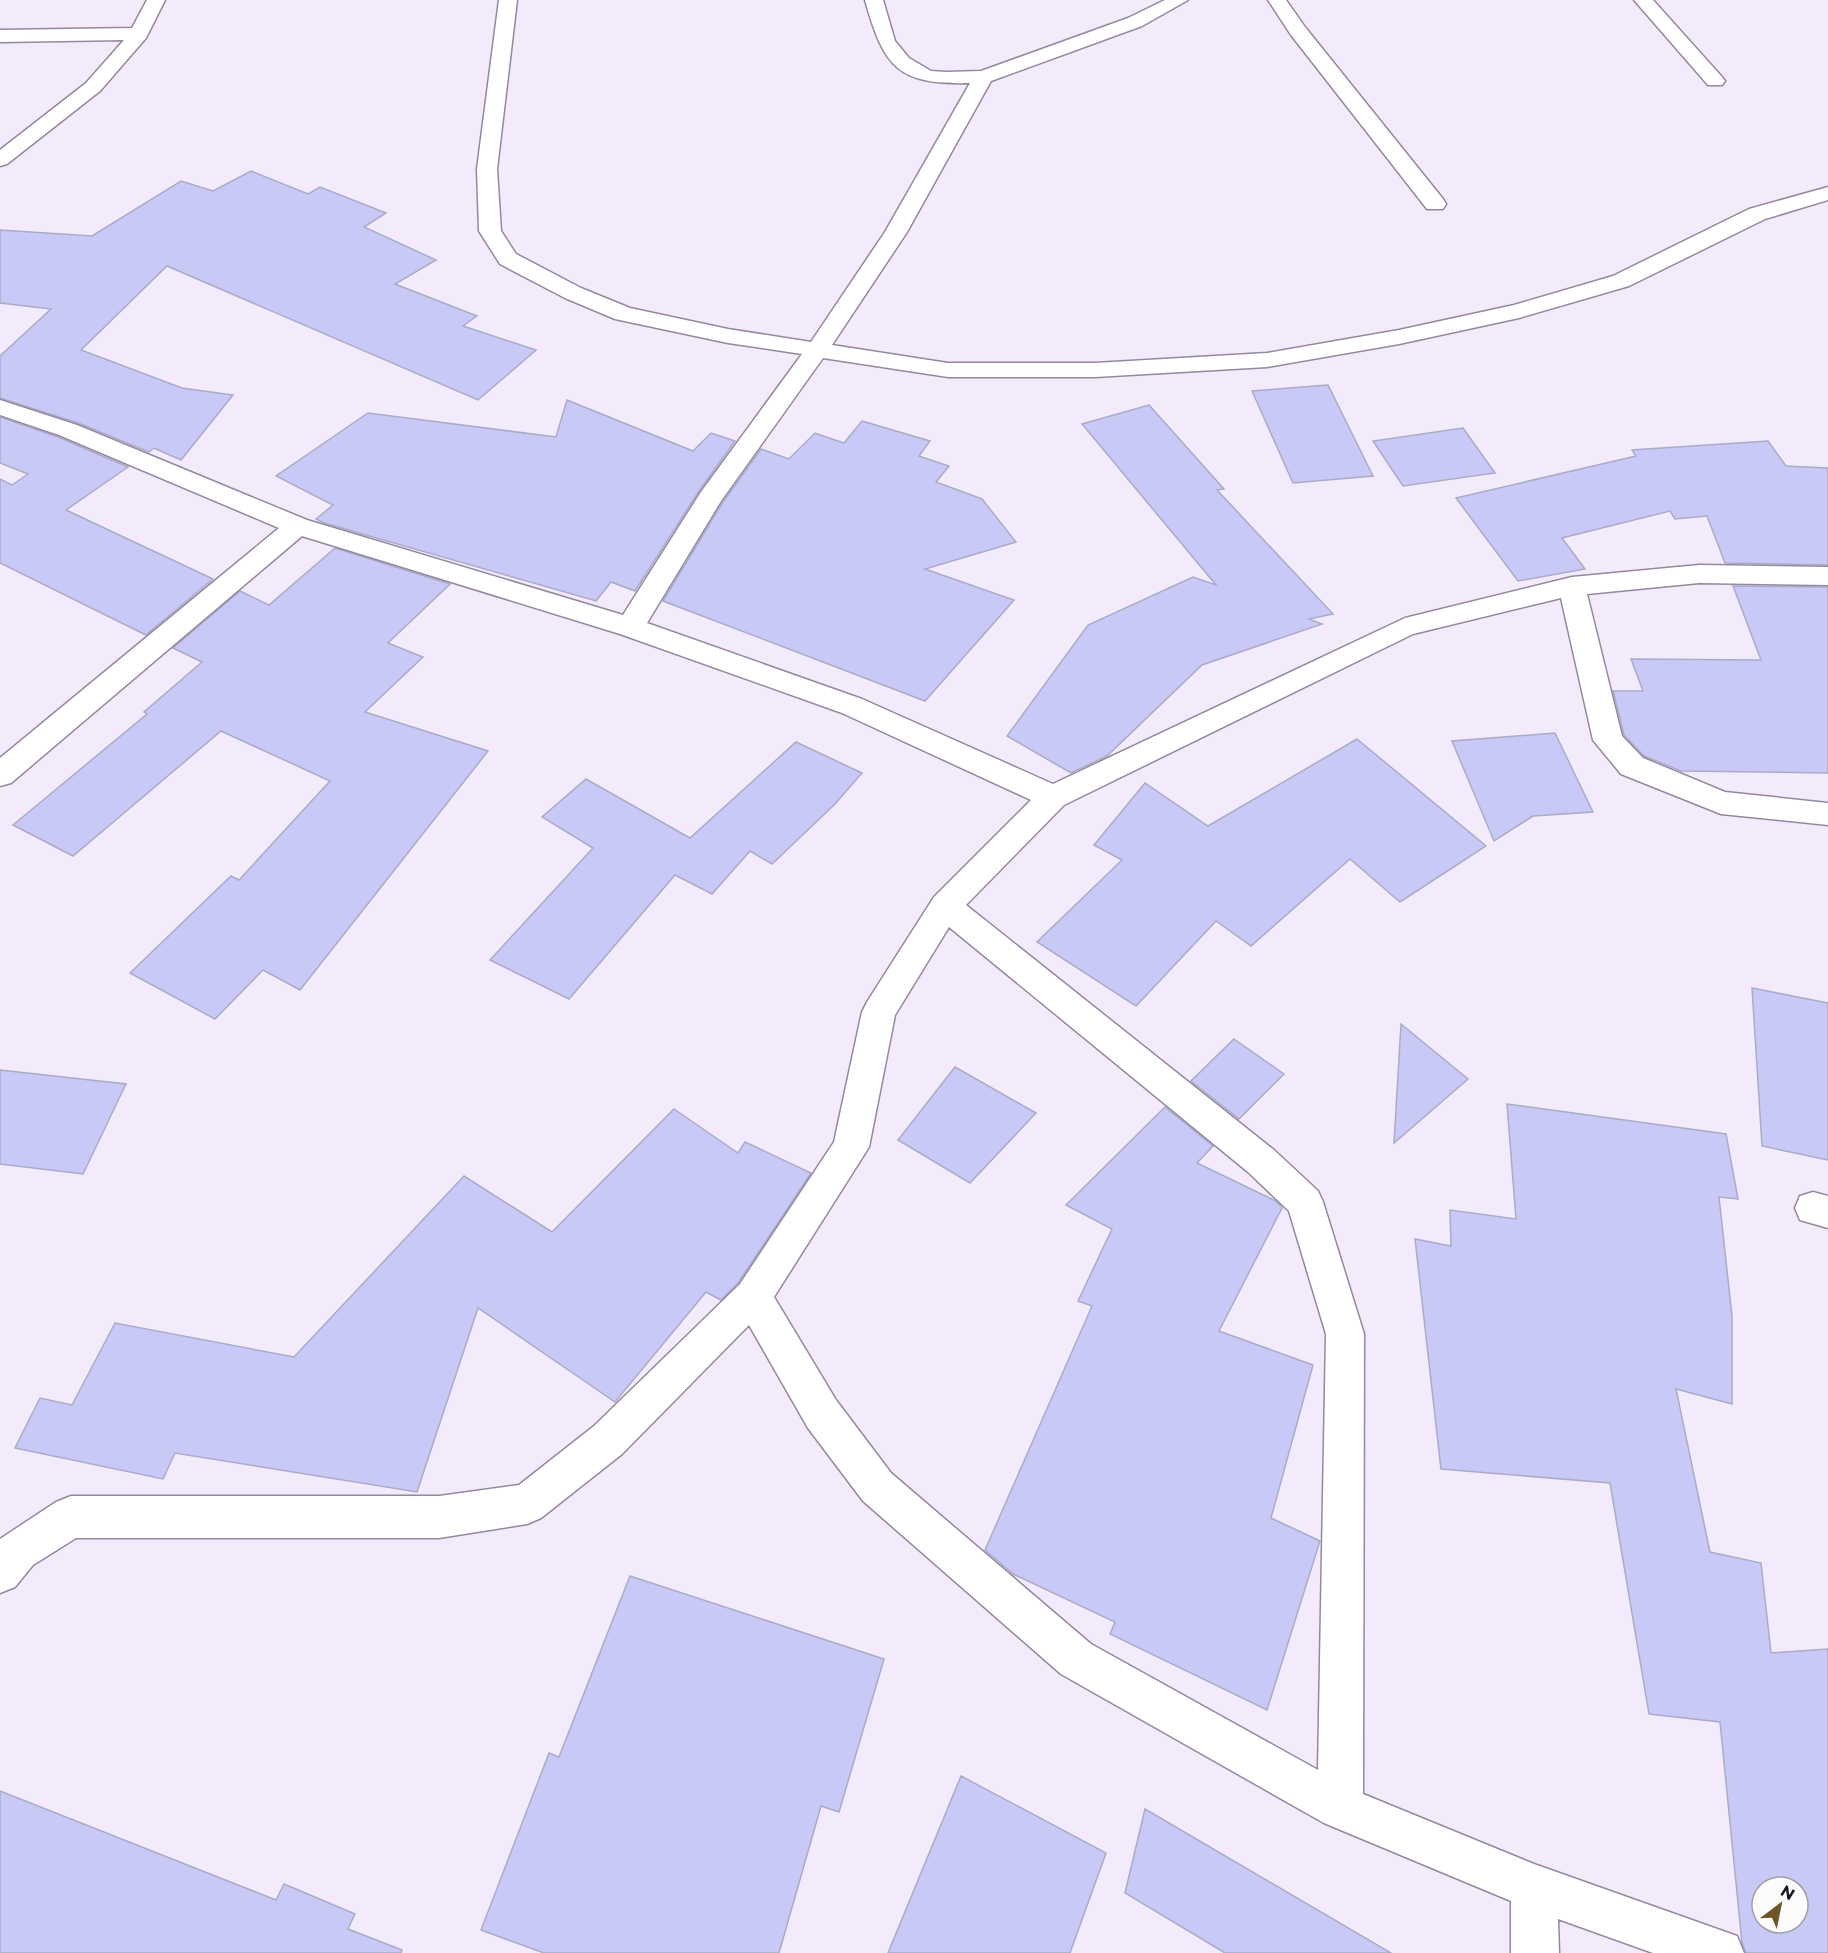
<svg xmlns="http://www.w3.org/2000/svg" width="1828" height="1953" font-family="Montserrat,sans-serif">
	<rect width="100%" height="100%" fill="#f3ebfb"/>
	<!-- building -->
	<g fill="#c8c9f6" stroke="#aaabc7" stroke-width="1.5" fill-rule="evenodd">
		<polygon points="251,171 308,194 320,187 386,213 364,227 436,260 395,284 477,316 463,326 536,350 478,400 167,266 81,350 182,388 233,395 181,460 154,448 149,452 78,423 0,398 0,356 51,309 0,303 0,230 92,236 181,181 213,191"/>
		<polygon points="1328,385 1373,476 1293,483 1252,391"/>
		<polygon points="567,400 693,451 711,433 735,441 699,491 635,591 611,582 596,601 324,523 316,519 333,505 276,476 368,413 556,437"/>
		<polygon points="1149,405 1224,489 1217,490 1333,614 1309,619 1322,624 1202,665 1107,756 1071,773 1007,736 1088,625 1193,577 1216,585 1082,424"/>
		<polygon points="0,417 58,437 128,467 66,510 213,579 146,635 0,563 0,479 12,485 28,474 0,463"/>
		<polygon points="862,421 930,441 919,456 949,466 936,482 982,499 1016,542 925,569 1014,600 925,701 663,601 723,502 761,449 789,459 815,433 844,443"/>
		<polygon points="1463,428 1495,473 1403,486 1373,441"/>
		<polygon points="1768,441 1786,466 1828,468 1828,565 1725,563 1707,516 1675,519 1670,511 1562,538 1585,569 1518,581 1456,498 1636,456 1632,450"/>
		<polygon points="335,548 450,584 388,643 423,657 365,712 488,751 300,990 263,970 215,1019 130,973 231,876 239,880 330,781 221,731 73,856 13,825 147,714 144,712 202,662 173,648 240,591 269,605"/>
		<polygon points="1733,586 1828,587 1828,773 1681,771 1644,756 1624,735 1613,691 1643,691 1631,659 1761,660"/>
		<polygon points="1555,733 1593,812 1533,816 1494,841 1452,741"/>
		<polygon points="1357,739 1486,846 1400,902 1350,859 1251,946 1216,921 1136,1006 1037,942 1122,860 1094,845 1145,783 1208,826"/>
		<polygon points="796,742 862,773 835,804 772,864 750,851 712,894 675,875 569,999 490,960 593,848 542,817 586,779 690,838"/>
		<polygon points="1752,988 1828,1003 1828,1160 1762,1146"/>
		<polygon points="1401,1024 1468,1079 1394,1143"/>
		<polygon points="1234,1039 1284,1074 1239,1119 1191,1081"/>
		<polygon points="955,1067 1036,1113 970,1183 898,1140"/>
		<polygon points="0,1070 126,1084 83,1174 0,1164"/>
		<path d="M1507,1104l219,30 12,65 -19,-2 13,119v88l-56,-15 34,163 51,11 10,90 57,-4v304h-82l-4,-10 -22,-221 -71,-8 -39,-231 -169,-14 -26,-230 36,7 -1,-36 66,9zM1762,1887h36v36h-36z"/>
		<polygon points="1165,1107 1213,1146 1197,1163 1276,1201 1282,1208 1219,1331 1313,1365 1271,1518 1320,1541 1267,1710 1110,1634 1115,1622 1013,1574 985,1550 1092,1306 1078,1301 1112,1229 1066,1205"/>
		<polygon points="674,1109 738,1153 745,1142 811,1173 738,1283 721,1300 706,1292 615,1402 478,1308 417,1492 175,1453 163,1479 15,1448 40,1398 72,1405 115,1323 294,1357 464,1176 552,1232"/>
		<polygon points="630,1576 884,1659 839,1812 821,1806 779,1953 544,1953 481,1930 549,1753 559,1757"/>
		<polygon points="961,1776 1106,1853 1070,1953 888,1953"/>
		<polygon points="0,1791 276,1900 284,1884 355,1914 348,1929 402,1950 401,1953 0,1953"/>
		<polygon points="1145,1809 1391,1953 1225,1953 1125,1893"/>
	</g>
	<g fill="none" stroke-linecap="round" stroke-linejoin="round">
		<!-- street casing -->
		<g stroke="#9488a1" stroke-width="3">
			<g id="street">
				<polygon points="147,0 165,0 146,38 100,91 7,164 0,166 0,150 86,83 124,40 0,42 0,30 132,28"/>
				<path d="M499,0h18l-20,169 4,62 15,23 65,34 49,20 98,21 83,13 74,-110 85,-149c-73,2 -86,-16 -105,-83h18l12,41 14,17 22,13 15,1 35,-1 147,-53 37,-18h23l-46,26 -151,55 -84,151 -75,113 116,18h147l172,-10 132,-23 115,-25 99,-29 136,-67 79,-22v13l-63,19 -136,67 -110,32 -120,26 -132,23 -172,10h-147l-125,-19 -102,143 -74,122 215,76 191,85 352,-166 167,-41 127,-12 129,2v18l-129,-2 -112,11 35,142 21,22 82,34 103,11v22l-107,-11 -100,-40 -28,-34 -32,-142 -148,36 -349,171 -98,100 308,245 44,41 5,11 41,132 -1,460 171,70 203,72 7,17h-91l-95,-34 1,34h-48v-52l-187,-78 -263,-149 -198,-173 -55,-73 -59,-103 -127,129 -81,64 -14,6 -88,14h-363l-43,27 -18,22 -15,6v-54l56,-37 15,-6h368l80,-11 75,-59 146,-142 94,-142 28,-130 5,-10 67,-105 97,-97 -189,-87 -222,-79 -318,-98 -291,247 -11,3v-28l279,-230 -220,-93 -59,-20v-15l77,25 230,95 316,95 78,-123 101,-138 -74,-11 -113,-24 -50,-21 -65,-34 -21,-33 -2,-62zM949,927l299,245 41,39 37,123 -8,436 -227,-126 -200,-171 -55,-73 -62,-103 95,-150 26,-132z"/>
				<polygon points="1268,0 1286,0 1305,27 1443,199 1446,204 1443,209 1427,209 1291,35"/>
				<polygon points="1634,0 1653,0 1722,77 1725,81 1722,85 1708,85"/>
				<polygon points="1813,1192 1828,1196 1828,1228 1800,1220 1795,1208 1800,1196"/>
			</g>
		</g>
		<!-- street -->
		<use href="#street" fill="#fff" fill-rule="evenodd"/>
	</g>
	<!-- north arrow -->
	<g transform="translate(1780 1905) rotate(32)"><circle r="28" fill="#fcfcfc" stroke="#a19fa3" stroke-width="1.5"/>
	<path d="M0-4.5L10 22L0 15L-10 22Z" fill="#6d5525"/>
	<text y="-9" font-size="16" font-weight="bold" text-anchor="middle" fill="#19141e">N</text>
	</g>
</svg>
